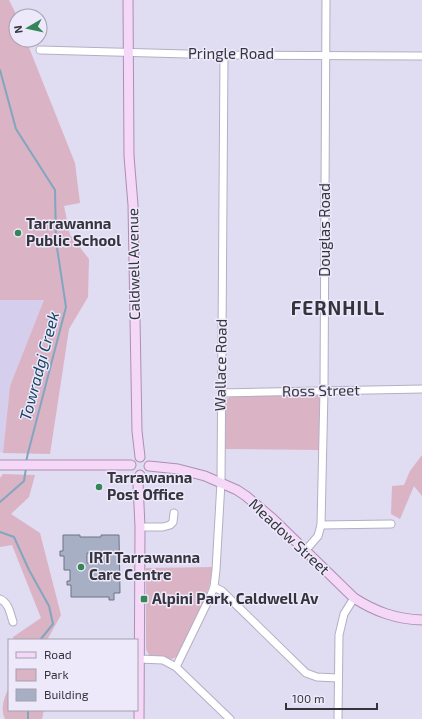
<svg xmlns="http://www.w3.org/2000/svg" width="422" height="719" font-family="'Exo 2',sans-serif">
	<rect width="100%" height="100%" fill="#e0dcf2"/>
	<!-- built -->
	<polygon fill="#d5cfed" points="0,138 45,299 10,386 3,453 0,452"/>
	<!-- green -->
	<g fill="#dab3c4">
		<polygon points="0,0 9,0 17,16 16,16 16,40 26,40 75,163 80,203 64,206 70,235 89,259 88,297 69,329 50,454 3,453 10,386 44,300 0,300"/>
		<polygon points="320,394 319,450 225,449 226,400 232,395"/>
		<polygon points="422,455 422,496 414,486 400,519 391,514 392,486 404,485 410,471"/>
		<polygon points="3,474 35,475 29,497 11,514 40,533 61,615 47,640 14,640 13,637 41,618 12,545 0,547 0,478"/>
		<path d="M213,567c-4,32 -21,60 -35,89l-6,3 -23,-4 -3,-6v-81z"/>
		<path d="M9,688v22h35l-2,9h-37c-5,-10 -1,-22 4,-31z"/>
	</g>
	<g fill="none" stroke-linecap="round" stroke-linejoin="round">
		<!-- stream -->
		<g stroke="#80a6c0" stroke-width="2">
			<polyline points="0,70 16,129 55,190 56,241 66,307 28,453 26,462"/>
			<polyline points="0,502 24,481 26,468"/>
			<polyline points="0,532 14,537 29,570 49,606 53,624 40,640"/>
			<polyline points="28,719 28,710"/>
		</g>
	</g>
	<!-- building -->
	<path fill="#a6afc3" stroke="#6c7487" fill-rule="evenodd" d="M63,535h17v2h21v-2h18l1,58h-6v7h-5v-3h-38v-12h-4v-4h3v-11h-6v-14h-4v-5h3zM87,553h14v10h-14z"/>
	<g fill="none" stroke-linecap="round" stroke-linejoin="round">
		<!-- minor casing -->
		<g stroke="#b3afc4" stroke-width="9">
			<g id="minor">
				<polyline points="40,50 224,55 422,56"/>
				<polyline points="221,393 422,389"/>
				<polyline points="321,525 391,524"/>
				<polyline points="140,527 163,527 170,525 173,522 174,513"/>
				<polyline points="305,551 318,536 321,525 324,391 326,0"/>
				<polyline points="214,587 222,591 306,673 317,677 338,678"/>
				<path d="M0,599c9,4 10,14 13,23"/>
				<polyline points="139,659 163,660 176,667 230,719"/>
				<polyline points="176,667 210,597 214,587 216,570 221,482 224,55"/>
				<polyline points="338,719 339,635 344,614 354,598"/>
			</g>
		</g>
		<!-- major casing -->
		<g stroke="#ad8eb4" stroke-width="11">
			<g id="major">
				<polyline points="128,0 129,156 133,205 137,431 140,457"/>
				<polyline points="1,465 131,465"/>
				<path d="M149,466l29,3 27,7 32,14 9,6 27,23 81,79c22,14 42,21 68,22"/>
				<polyline points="139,719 140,527 138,483 140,475"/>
			</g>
		</g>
		<!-- minor -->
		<use href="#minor" stroke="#fff" stroke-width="7"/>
		<!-- major -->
		<use href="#major" stroke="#f5d8f8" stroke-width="9"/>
	</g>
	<!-- markers -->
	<g fill="#348658" stroke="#ede9fb" stroke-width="1.5">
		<circle cx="18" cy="233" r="4"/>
		<circle cx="99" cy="487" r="4"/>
		<circle cx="81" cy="567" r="4"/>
		<rect x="140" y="595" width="8" height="8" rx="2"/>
	</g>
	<g text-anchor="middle" stroke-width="3" stroke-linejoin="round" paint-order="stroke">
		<!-- street labels -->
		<g font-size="15" fill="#35343c" stroke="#ede9fb">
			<text x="231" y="59">Pringle Road</text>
			<text transform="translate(325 230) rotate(-90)" y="5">Douglas Road</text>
			<text transform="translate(134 264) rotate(-91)" y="5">Caldwell Avenue</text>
			<text transform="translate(221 365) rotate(-89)" y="5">Wallace Road</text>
			<text transform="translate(321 391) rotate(-1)" y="5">Ross Street</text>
			<text transform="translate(289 537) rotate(43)" y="5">Meadow Street</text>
		</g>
		<!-- poi labels -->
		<g font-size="15" font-weight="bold" fill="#35343c" stroke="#ede9fb" text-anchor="start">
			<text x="26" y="229">Tarrawanna<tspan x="26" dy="17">Public School</tspan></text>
			<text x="107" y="483">Tarrawanna<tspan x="107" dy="17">Post Office</tspan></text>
			<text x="89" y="563">IRT Tarrawanna<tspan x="89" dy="17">Care Centre</tspan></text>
			<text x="152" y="604">Alpini Park, Caldwell Av</text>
		</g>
		<!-- water labels -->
		<g font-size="16" font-style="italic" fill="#164561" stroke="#ede9fb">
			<text transform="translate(39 366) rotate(-75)" y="6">Towradgi Creek</text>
		</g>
		<!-- district labels -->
		<g font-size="19" font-weight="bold" letter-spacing="1" fill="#35343c" stroke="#ede9fb">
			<text x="338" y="315">FERNHILL</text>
		</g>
	</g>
	<!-- legend -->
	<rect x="8" y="639" width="130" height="72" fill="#ede9fb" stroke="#a3a1af"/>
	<rect x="16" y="652" width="20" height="6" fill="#f5d8f8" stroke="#a3a1af"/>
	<text x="44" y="659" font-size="12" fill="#35343c">Road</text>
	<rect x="16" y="669" width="20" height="12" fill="#dab3c4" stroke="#a3a1af"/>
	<text x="44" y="679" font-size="12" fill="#35343c">Park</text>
	<rect x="16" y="689" width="20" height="12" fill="#a6afc3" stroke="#a3a1af"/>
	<text x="44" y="699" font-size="12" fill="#35343c">Building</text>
	<!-- north arrow -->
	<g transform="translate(28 28) rotate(261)"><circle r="19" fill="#ede9fb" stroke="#a3a1af"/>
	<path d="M0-3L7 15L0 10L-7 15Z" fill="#348658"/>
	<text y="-6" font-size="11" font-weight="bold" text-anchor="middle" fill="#35343c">N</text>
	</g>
	<!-- scale -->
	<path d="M286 703v6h91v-6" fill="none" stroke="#35343c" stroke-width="2"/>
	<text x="292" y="703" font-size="12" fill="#35343c" stroke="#ede9fb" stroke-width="3" paint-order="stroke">100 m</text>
</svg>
